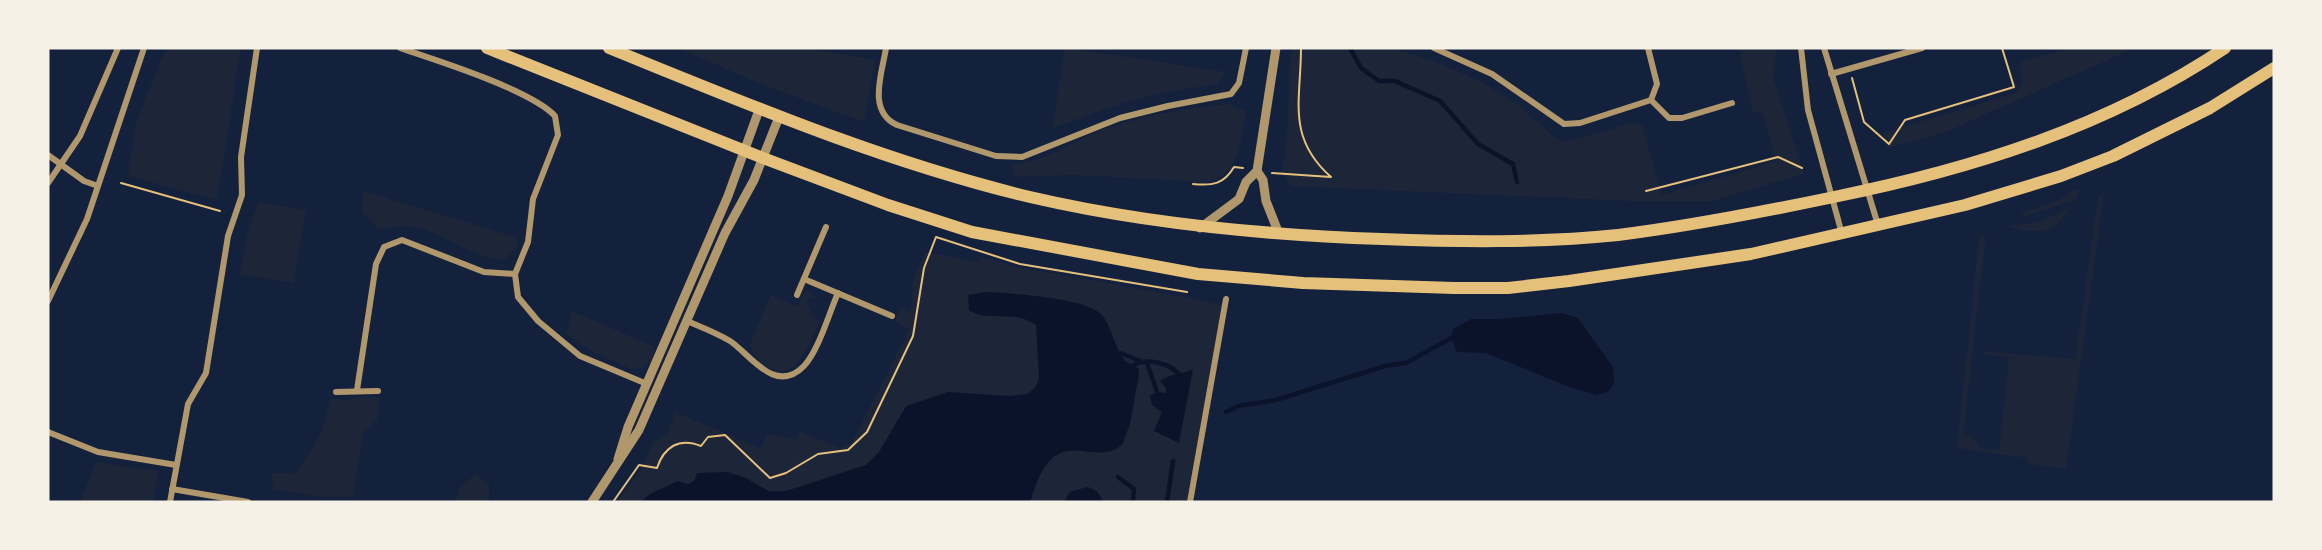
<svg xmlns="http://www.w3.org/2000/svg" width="2322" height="550" font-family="Lato,sans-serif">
	<rect width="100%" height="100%" fill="#14213d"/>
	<!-- green -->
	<g fill="#1d2539">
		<polygon points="166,48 241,48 217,200 128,176 135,125"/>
		<polygon points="677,48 805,48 875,60 864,122 769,87"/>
		<path d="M1065,48h3l158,24 -10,13c-61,6 -107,21 -164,44z"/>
		<path d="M1292,48h101l40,13 45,19 40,24 37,34 11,4 66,-19 10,2 20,70 114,-34 -13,-46 -5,-4 -5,3 -14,-66h38l-4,29 31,97 -92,27h-82l-339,-15 -9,-15c9,-41 4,-82 10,-123z"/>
		<polygon points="2068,48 2135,48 1943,133 1888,148 1883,133 2016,93 2023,82 2019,63"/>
		<path d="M1228,104l18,7c-5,29 -6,65 -40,71l-132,-7 -61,2 -1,-13c31,-1 62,-23 90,-34 41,-15 83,-22 126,-26z"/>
		<polygon points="2075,189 2079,192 2075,200 2023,217 2022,213 2059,200"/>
		<path d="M364,191l154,47 -2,11 -12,11c-44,-3 -77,-47 -124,-30l-19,-19z"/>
		<polygon points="2104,194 2066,469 2028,464 2028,458 1957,448 1979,236 1984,235 1985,243 1963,435 1973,437 1980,448 1999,450 2009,357 1983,354 1983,351 2075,359 2095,218 2099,197"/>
		<polygon points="258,202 306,210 294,283 240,275 247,236"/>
		<path d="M2069,209c-15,27 -35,25 -62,17l30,-4z"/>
		<polygon points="926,252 978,262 981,256 1017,267 1196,299 1224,306 1190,502 616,502 641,470 652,443 667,435 675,412 760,448 768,434 796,440 800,432 841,448 851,444 910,329 895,322 901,308 911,313 913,278"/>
		<path d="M805,289l14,10 -10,-2 -2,5 4,8 -2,5 11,5c-10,24 -28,75 -62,40 -3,-3 -5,-11 -8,-16l21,-49 27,12z"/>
		<polygon points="572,311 655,347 652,360 642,368 632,369 595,353 566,334"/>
		<path d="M365,396l15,2 -3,22 -13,12 -11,65h-33l-47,-8 -1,-16 23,1c18,-23 31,-46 35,-76l15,2z"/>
		<polygon points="96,462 158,471 154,502 80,502"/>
		<polygon points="475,474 489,484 489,502 456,501 459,489"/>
	</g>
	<!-- water -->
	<g fill="#0b132b">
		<path d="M985,292c23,1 105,6 118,24 9,13 11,29 20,42 3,5 10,7 15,10l1,6 -9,50 -8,21c-27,21 -54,-12 -77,22 -7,9 -11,24 -15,35h-389l9,-8 28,-13 10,3 6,-3 3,-8 30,-1 17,5 25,14h17l80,-26 13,-13 27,-46 42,-14 62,4 17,-2 8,-6 4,-9 -3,-54c-22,-16 -48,-2 -67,-15l-1,-15z"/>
		<polygon points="1561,313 1578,318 1613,367 1614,382 1609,391 1597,395 1574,389 1486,353 1457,352 1451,338 1454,328 1471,319 1500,319"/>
		<path d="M1193,369l-14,74 -25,-12 8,-19 -10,-7 -2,-9 7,-4 9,1v-5l-6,-7c10,-8 22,-6 33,-12z"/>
		<path d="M1087,487c8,2 14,6 15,15h-38l6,-10z"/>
	</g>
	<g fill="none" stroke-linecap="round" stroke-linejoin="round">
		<!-- stream -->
		<g stroke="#0b132b" stroke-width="4.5">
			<polyline points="1350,48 1361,68 1379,81 1395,81 1440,101 1478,144 1513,164 1517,182"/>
			<polyline points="1121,353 1142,362"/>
			<polyline points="1147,363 1157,392"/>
			<path d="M1134,365c13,-8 36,-1 45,9"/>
			<polyline points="1226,412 1238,406 1276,400 1385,366 1406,363 1451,338"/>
			<polyline points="1118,477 1134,489 1133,502"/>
			<polyline points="1167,502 1173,461"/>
		</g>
		<!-- path -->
		<g stroke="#e5c07b" stroke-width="2">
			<polyline points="1852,78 1864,122 1889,144 1905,120 2014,87 2002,48"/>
			<path d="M1272,173l59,4c-45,-40 -30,-77 -30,-129"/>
			<polyline points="121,183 220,211"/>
			<path d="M1193,184c20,2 31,0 41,-17l9,1"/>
			<polyline points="1646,191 1778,157 1802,168"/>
			<path d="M613,502l26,-37 18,3c7,-21 22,-31 44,-22l7,-9 17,-2 45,43 16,-5 32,-19 30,-4 19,-18 46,-96 11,-68 12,-31 84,27 167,28"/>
		</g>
		<!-- minor -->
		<g stroke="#b1986c" stroke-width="6">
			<path d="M400,48c36,12 131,42 155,68l3,19 -25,64 -5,43 -13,32 3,23 20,24 42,35 67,28"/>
			<path d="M886,48c-4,26 -19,63 11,77l99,31 26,1 98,-39 48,-12 63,-12 8,-11 7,-35"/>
			<polyline points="1434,48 1492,74 1564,124 1580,123 1651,100"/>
			<polyline points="1648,48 1657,84 1651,100 1669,118 1682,118 1732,103"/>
			<polyline points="1801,48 1808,110 1842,234"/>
			<polyline points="1824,48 1878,225"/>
			<polyline points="1831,74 1922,48"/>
			<polyline points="48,155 84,181 98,186"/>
			<polyline points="48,183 80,136 118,48"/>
			<polyline points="804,279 892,316"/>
			<polyline points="797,295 826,227"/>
			<polyline points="48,301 87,219 144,48"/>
			<path d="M687,321c14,6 30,12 43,20 19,12 45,55 74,25 15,-16 25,-53 34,-73"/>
			<polyline points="357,390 376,264 384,247 402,240 484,272 515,274"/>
			<polyline points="336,392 378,391"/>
			<polyline points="48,432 98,452 176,465"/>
			<polyline points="172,489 248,502"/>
			<polyline points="170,502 188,404 206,373 228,236 242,195 241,157 257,48"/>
			<polyline points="1190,502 1226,299"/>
		</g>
		<!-- tertiary -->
		<g stroke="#b1986c" stroke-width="9">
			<polyline points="1257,171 1263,180 1266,201 1279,234"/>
			<polyline points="1200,228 1239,199 1246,182 1257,171 1276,48"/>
			<polyline points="618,459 628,427 728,196 759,110"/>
			<polyline points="592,502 639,430 725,233 754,180 779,117"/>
		</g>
		<!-- trunk -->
		<g stroke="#e5c07b" stroke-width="12">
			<polyline points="487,48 763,158 888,205 972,232 1198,274 1303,283 1454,288 1508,288 1569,281 1751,254 1965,205 2061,176 2113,156 2210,108 2274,68"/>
			<path d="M609,48c138,56 275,114 421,149 116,27 233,38 352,42 79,3 157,4 236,-4 73,-9 144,-23 216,-38 138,-28 273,-70 391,-149"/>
		</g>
	</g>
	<!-- border -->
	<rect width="2322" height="550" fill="none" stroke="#f6f1e7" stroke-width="99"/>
</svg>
